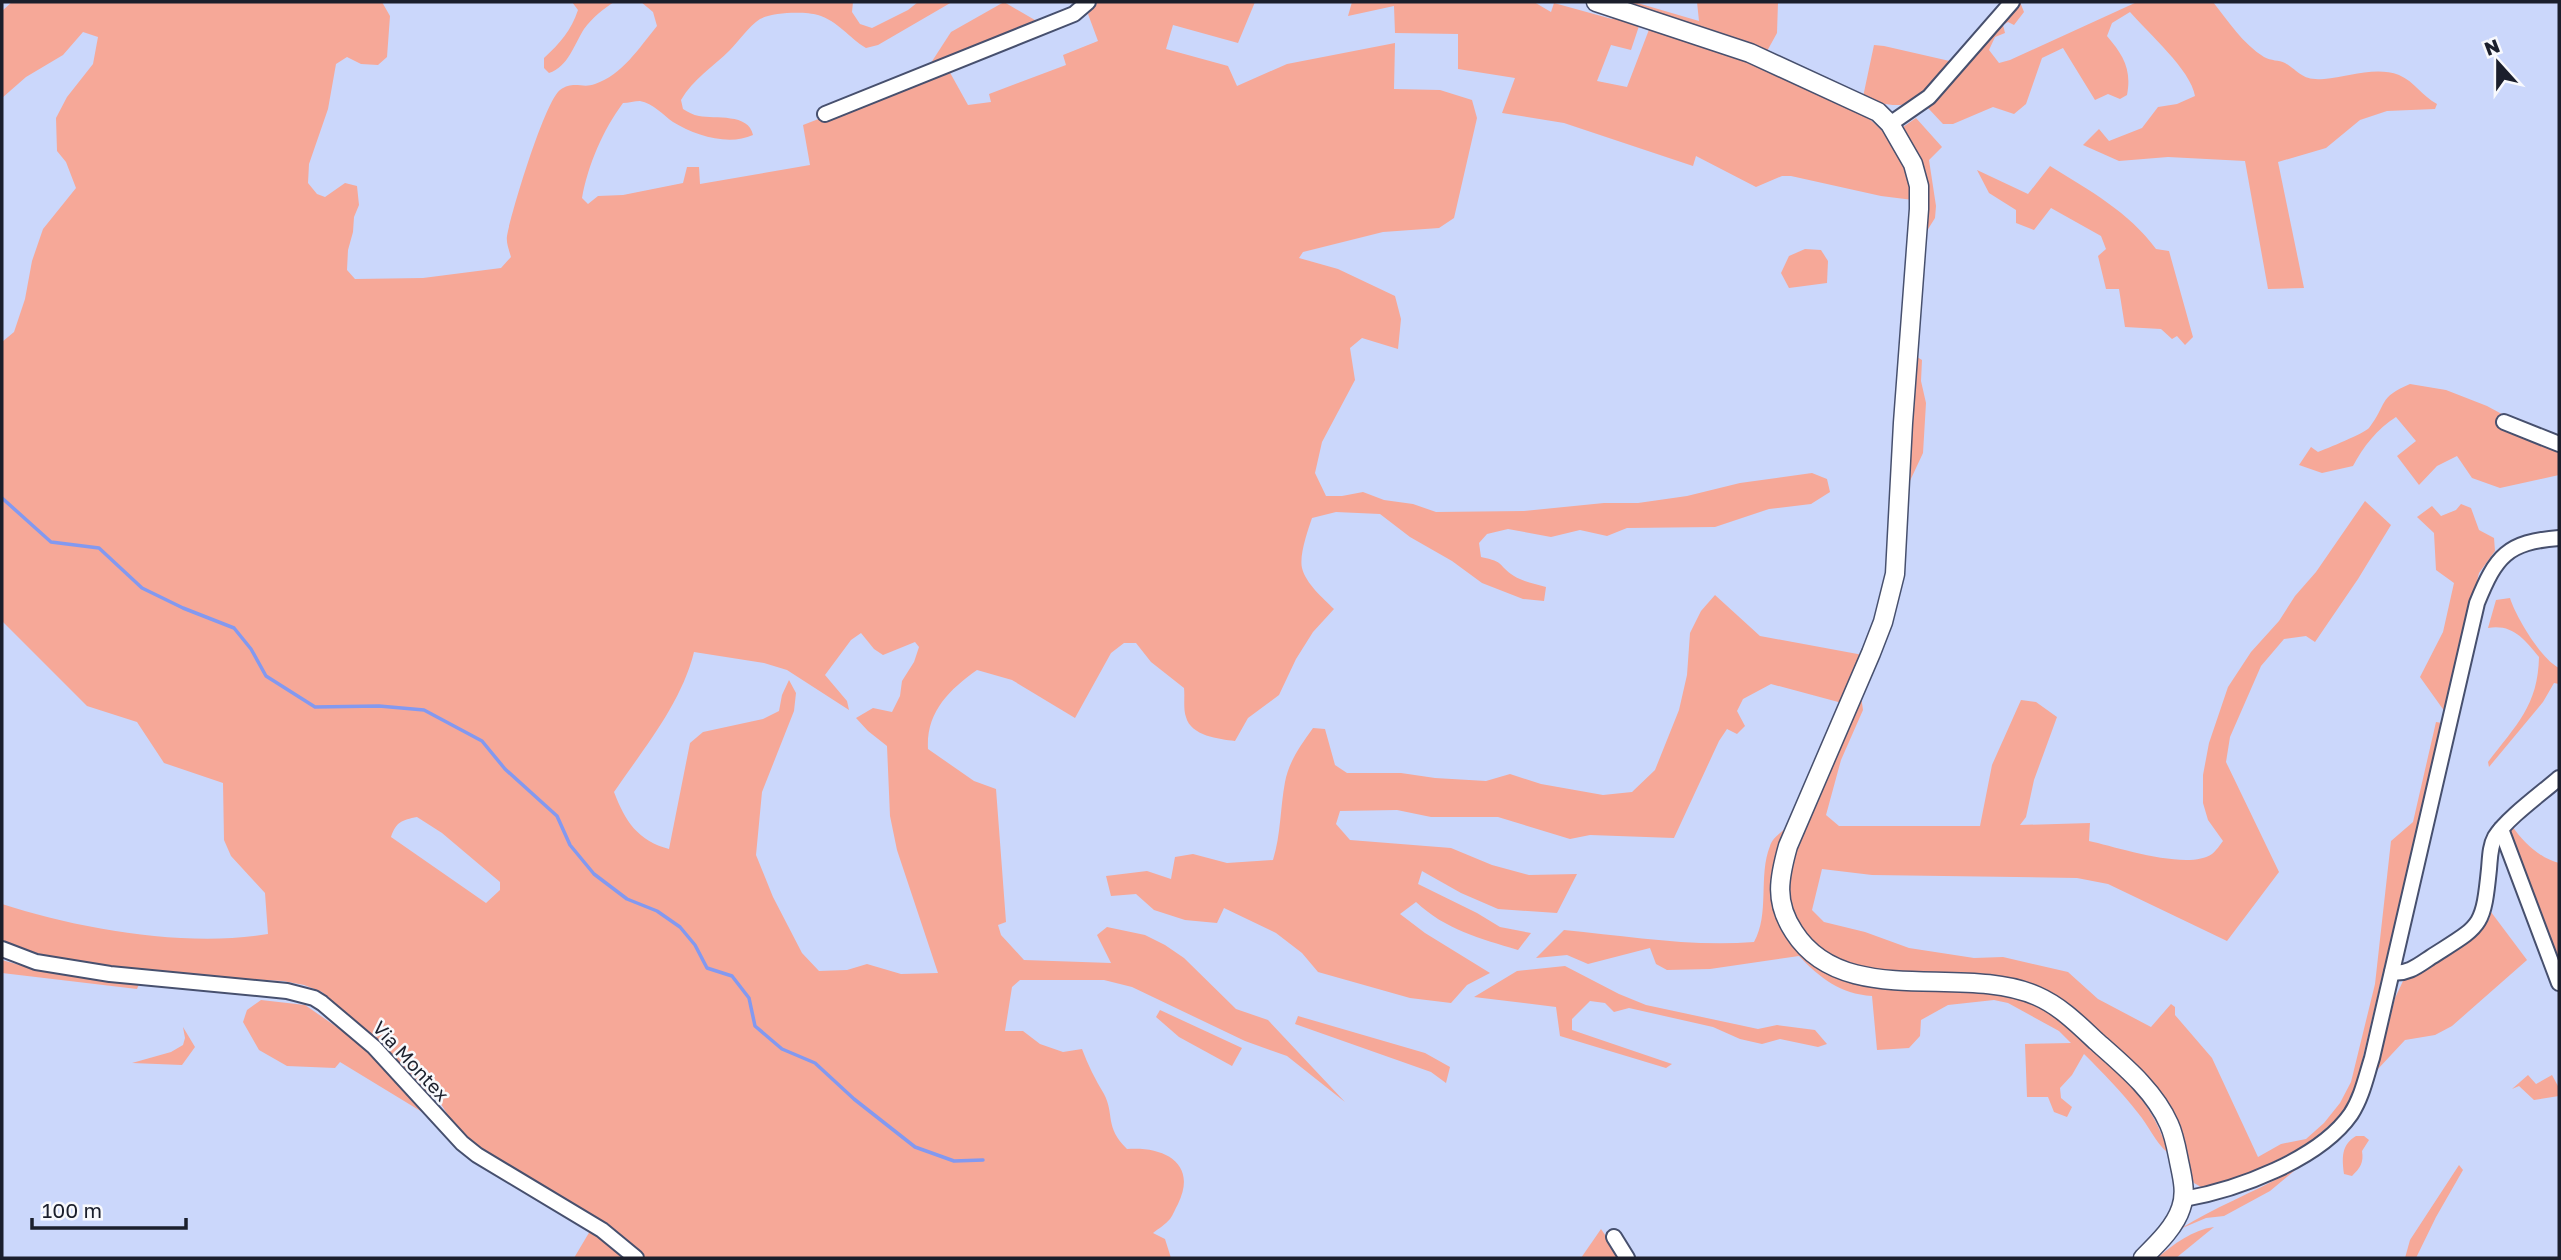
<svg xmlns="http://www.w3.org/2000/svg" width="2561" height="1260" font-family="'Golos Text',sans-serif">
	<rect width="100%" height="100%" fill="#cbd7fb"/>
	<!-- green -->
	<g fill="#f6a898" fill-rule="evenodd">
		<path d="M12,2h370l8,14 -3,41 -9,8 -17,-1 -14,-7 -11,7 -8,45 -19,55 -1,19 9,11 8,3 20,-14 12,3 2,19 -5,12 -1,15 -5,18 -1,20 8,9 68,-1 78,-10 10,-11c-2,-7 -5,-14 -4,-21 4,-23 38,-135 53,-146 14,-10 22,-1 35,-6 27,-9 44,-36 62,-58l-4,-14 -12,-10h212l-1,10 8,12 12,4 36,-18 10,-8h34l-74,43 -12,3c-17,-10 -28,-27 -48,-33 -13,-4 -46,-3 -58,4 -11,7 -21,22 -30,31 -17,17 -37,29 -49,50l2,9c5,3 10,6 16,7 16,3 50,-3 54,19 -24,11 -57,1 -80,-13 -10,-7 -20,-19 -33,-21 -5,0 -12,2 -17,2 -20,27 -35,62 -41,95l6,6 10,-8 25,-1 60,-12 4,-16h12l1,17 110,-19 -7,-40 145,-56 20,36 23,-3 -2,-8 77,-29 -3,-10 35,-14 -10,-27 10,-12h157l-17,41 -65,-18 -7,24 62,17 9,20 50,-22 108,-21 -1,46 46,1 32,10 5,18 -23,100 -15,10 -56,4 -80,20 -4,6 39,11 57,27 6,23 -3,30 -36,-11 -12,10 5,32 -33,62 -7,31 11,23h16l21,-4 21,8 29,4 23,8 88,-1 80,-8h34l49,-7 53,-13 72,-10 15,6 3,13 -19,12 -42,5 -54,18 -88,1 -20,8 -27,-6 -29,7 -43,-8 -21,5 -8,9 2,14c25,5 16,8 33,19 10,6 21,8 32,11l-2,14 -21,-2 -41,-16 -30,-22 -42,-24 -30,-23 -44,-2 -24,6c-4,12 -13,37 -10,50 4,16 21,30 32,41l-21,23 -17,27 -17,36 -31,23 -13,23c-16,-2 -44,-5 -49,-24 -3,-8 -1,-20 -2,-29l-33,-26 -15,-19h-12l-13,10 -36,65 -63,-38 -35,-10c-28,20 -51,42 -49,79l46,32 22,8 10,133 -8,3 3,10 23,25 87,3 -14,-28 10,-8 38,8 20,10 19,13 52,51 32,11 77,82 -58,-46 -42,-15 -113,-54 -28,-7h-84l-8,7 -7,44h18l17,13 23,8 19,-3c6,16 13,30 22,45 11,21 0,32 23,55 37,-3 71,14 51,55 -3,5 -5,11 -8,15 -4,5 -12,10 -17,14l12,6 6,19h-529l-44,-36 -118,-74 -24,-20 -17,-27 -20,-12 -47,-53 -50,-44 -18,-7 -21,-4c-90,-6 -197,-8 -281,-39v-38c77,25 185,44 266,30l-3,-41 -34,-37 -7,-16 -1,-57 -59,-20 -27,-41 -50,-16 -85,-85v-279l12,-10 11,-33 7,-38 11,-32 33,-41 -10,-26 -9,-11 -1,-33 11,-21 26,-33 5,-27 -15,-5 -20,23 -37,22 -24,21v-87zM861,633l13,16 9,6 32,-13 4,5 -5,15 -12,19 -2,15 -8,16 -19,-4 -17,10 12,13 19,15 3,70 7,34 41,123 -37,1 -34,-10 -20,6 -28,1 -17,-18 -29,-56 -17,-42 6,-63 32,-81 2,-18 -7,-13 -7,15 -3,16 -16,8 -60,13 -13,11 -21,106c-31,-8 -44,-28 -55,-57 30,-44 67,-88 80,-140l70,11 23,7 62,40 -2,-9 -22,-26 26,-35zM417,817l25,16 58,49v8l-14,13 -95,-66c5,-15 11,-17 26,-20z"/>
		<path d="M572,2h42c-11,7 -22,16 -30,27 -10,16 -16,38 -35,44l-5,-5v-10c16,-15 27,-27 34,-48z"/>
		<polygon points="1004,2 1040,23 927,69 951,32"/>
		<path d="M1352,2h182l17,10 3,-9 58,16 5,-4 23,8 -9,27 -20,-5 -14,36 30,6 23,-60 107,38 110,52c28,22 39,48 46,83l-32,-4 -90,-20h-9l-26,11 -60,-31 -3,10 -129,-43 -62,-10 13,-35 -57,-9v-35l-63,-1 -1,-27 -46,10z"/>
		<polygon points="1617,2 1634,2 1699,21 1697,2 1778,2 1777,33 1766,53"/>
		<path d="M2020,2l4,10 -10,13 -6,-3 -5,3 2,8 -10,4 -6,13 10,13 11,-3 127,-58h76c15,19 30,42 51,55 7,4 15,3 21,6 15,9 17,18 39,16 24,-2 51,-13 75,-4 16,7 23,21 38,29l-2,5 -48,2 -27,9 -34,28 -48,14 26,126 -36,1 -23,-128 -77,-4 -49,4 -36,-16 16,-16 10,12 33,-13 16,-21 19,-3 18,-8c-4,-26 -47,-63 -65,-84l-18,11 -5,13c16,19 25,33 20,59l-7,4 -12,-5 -13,6 -32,-52 -21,10 -16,46 -12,10 -21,-7 -40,17h-10l-15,-16z"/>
		<path d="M1874,45l10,1 70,16c-29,36 -43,55 -91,35z"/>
		<polygon points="1916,118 1942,147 1929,160 1936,206 1935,218 1925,234 1919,162 1903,127"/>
		<path d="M2050,166c39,24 79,46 106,83l13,2 24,86 -8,8 -8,-9 -5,3 -11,-10 -36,-2 -6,-38h-13l-8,-33 8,-7 -5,-13 -50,-28 -17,22 -18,-7v-13l-27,-17 -12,-23 51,24z"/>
		<polygon points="1805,249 1821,250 1828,261 1827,283 1789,288 1781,273 1789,256"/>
		<polygon points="1917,357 1922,360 1921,381 1926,403 1923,453 1909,483"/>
		<path d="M2410,384l36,6 41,16 72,39v30l-59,13 -28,-10 -15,-22 -20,10 -18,19 -22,-29 19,-15 -20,-24c-19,12 -33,30 -43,49l-31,7 -23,-8 12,-18 7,5c8,-3 47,-19 51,-24 18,-23 9,-31 41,-44z"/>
		<path d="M2365,501l26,24 -33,54 -43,63 -9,-6 -22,3 -23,27 -31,71 -4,25 53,110 -52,69 -119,-57 -31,-6 -205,-3 -50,-6 -10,41 12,12 41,10 44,16 65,10 29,-1 65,15 30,27 53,28 20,-23 4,3v8l37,43 46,99 23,-13 25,-5 18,-16 16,-20 11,-21 24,-98 16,-143 22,-19 23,-100 6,1 -85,359 -15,32 -34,30 -72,37 -25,6h-10l-7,-4 -4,-9 -12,-50 -112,-117 -156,-33 -54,-7 -37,-18 -17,-19 -11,-18 -4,-18 5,-39 69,-159 2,14 -22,50 -15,55 13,11h141l12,-61 29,-65 15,2 21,15 -23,63 -8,37 -6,8 70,-2 -1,18c28,6 99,30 123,13 4,-3 8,-9 11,-13l-15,-21 -5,-17v-28l6,-32 19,-56 23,-35 28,-31 16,-25 21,-24z"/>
		<polygon points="2461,504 2471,508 2479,530 2494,538 2495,551 2479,573 2445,712 2420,677 2443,632 2454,583 2436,570 2434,533 2417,517 2432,506 2441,516 2456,510"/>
		<path d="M1715,595l45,41 103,19 -21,48 -71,-19 -28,15 -6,12 8,15 -8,8 -10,-5 -8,12 -45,97 -84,-3 -20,4 -72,-22h-67l-34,-7 -57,1 -4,13 14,16 101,8 41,17 37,10 48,-1 -20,39 -59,-4 -37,-16 -39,-22 -4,13 59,29 23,14 31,6 -13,17c-39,-12 -72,-20 -102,-48l-16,12 25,19 65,40 -23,12 -16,18 -41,-5 -92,-26 -16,-19 -26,-20 -52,-25 -7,15 -32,-3 -31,-10 -18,-16 -25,2 -5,-20 41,-5 24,8 4,-22 18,-3 34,9 46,-3c8,-26 7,-51 12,-78 4,-21 16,-37 28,-54l12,1 10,36 12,8h54l34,5 51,3 24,-7 31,10 62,11 29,-3 23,-22 24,-60 8,-35 3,-42 11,-22z"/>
		<path d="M2510,598c6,19 31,61 49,70v16l-5,-1 -11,19 -54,65 -1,-5c28,-37 50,-56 51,-105 -15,-18 -26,-33 -51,-29l8,-28z"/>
		<path d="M1788,826c-5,22 -15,47 -16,69 0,11 3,22 8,31 18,37 51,55 91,61 62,1 135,-7 188,31 17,12 32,29 48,43 28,26 51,55 61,92 -13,-11 -19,-27 -30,-40 -17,-22 -35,-40 -54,-59l-12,21 -12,13 1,10 11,9 -5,10 -13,-5 -6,-15h-21l-2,-53 46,-1 -12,-12 -51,-28 -14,-3 -46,5 -27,15 -1,16 -11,12 -32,2 -5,-54c-32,-2 -52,-18 -73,-40l-89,13 -43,1 -11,-6 -6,-16 -62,16 -21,-9 -31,3 28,-28c63,6 126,17 190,12 16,-28 4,-66 16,-96 2,-8 12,-14 18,-20z"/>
		<path d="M2512,826c11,16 29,33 47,37v101l-5,-6 -48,-127z"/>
		<polygon points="2491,912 2527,960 2452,1026 2435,1035 2405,1040 2377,1070 2395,998 2403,981 2432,963 2489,920"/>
		<polygon points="2,960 37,970 139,984 137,989 2,973"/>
		<polygon points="1565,966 1619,994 1646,1005 1758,1029 1777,1025 1815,1030 1827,1044 1818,1047 1780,1039 1762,1044 1740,1039 1713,1027 1629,1008 1614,1012 1605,1003 1590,1001 1572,1019 1572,1030 1672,1064 1666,1068 1560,1036 1556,1007 1474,997 1517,971"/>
		<polygon points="261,1000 305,1005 354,1039 408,1090 432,1118 340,1062 335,1068 287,1066 259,1050 243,1022 247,1010"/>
		<polygon points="1160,1010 1242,1048 1232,1066 1179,1037 1156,1017"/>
		<polygon points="1298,1016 1425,1053 1450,1067 1446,1083 1431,1072 1295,1024"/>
		<polygon points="183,1027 195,1047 182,1065 132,1063 171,1052 183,1045 185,1038"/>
		<polygon points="2528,1075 2536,1084 2552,1075 2559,1088 2559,1096 2534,1100 2519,1086 2512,1089"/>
		<path d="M2356,1136h8l5,4 -7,11c2,12 -2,17 -10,25l-8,-2c-2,-16 -3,-29 12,-38z"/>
		<polygon points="2459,1165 2463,1170 2436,1217 2416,1258 2405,1258 2410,1240"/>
		<path d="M2300,1166l-30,25 -46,25 -18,2 -26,11c38,-24 81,-39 120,-63z"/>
		<path d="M2214,1227l-38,31h-19c17,-14 35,-28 57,-31z"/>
		<polygon points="1601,1229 1621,1258 1581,1258"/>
		<polygon points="590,1231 625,1258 574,1258"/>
	</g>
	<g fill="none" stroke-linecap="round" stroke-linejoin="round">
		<!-- stream -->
		<polyline stroke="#8399f0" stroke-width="3.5" points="2,498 51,542 99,548 142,588 183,608 234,628 251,649 266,676 315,707 379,706 424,710 482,741 505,769 557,816 570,845 594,874 627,899 657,911 680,927 695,945 707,968 732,976 749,998 755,1026 782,1049 815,1063 854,1099 915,1147 954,1161 983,1160"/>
		<!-- minor casing -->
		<g stroke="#47506e" stroke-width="18">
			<g id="minor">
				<polyline points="825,114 1074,14 1088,2"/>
				<polyline points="1890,124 1929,97 2012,2"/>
				<polyline points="2504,422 2559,444"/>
				<polyline points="2501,829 2559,983"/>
				<polyline points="2,949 36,962 110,974 287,991 314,998 322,1003 374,1047 462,1143 477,1155 602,1230 636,1258"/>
				<path d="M2392,972c15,3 27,-7 39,-15 50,-32 52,-28 58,-88 1,-11 1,-23 6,-32 12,-19 47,-44 64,-59"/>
				<path d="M2184,1199c52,-9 135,-39 167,-85 11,-17 15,-37 21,-56l105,-455c19,-47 30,-61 82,-65"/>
				<polyline points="1614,1237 1627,1258"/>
			</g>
		</g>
		<!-- major casing -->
		<g stroke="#47506e" stroke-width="21">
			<path id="major" d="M1596,2l154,51 128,59 12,12 23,40 6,22v23l-16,214 -8,151 -12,48 -12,31 -83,193c-9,32 -14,56 6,86 50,78 168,31 243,64 23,10 41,28 59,45 27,24 58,49 73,83 6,13 8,28 11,42 3,14 6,28 1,42 -6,19 -24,36 -38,50"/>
		</g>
		<!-- minor -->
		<use href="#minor" stroke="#fff" stroke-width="14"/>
		<!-- major -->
		<use href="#major" stroke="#fff" stroke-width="18"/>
	</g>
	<g text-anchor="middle" stroke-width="5" stroke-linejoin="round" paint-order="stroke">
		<!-- street labels -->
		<g font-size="19" fill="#1b1f2c" stroke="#f8f9fd">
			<text transform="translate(411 1061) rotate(47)" y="7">Via Montex</text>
		</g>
	</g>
	<!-- border -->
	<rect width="2561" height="1260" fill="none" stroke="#1b1f2c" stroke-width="7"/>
	<!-- north arrow -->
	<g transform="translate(2498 63) rotate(339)" stroke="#f8f9fd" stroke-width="5" paint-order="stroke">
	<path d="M0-5L12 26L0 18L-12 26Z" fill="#1b1f2c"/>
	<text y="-10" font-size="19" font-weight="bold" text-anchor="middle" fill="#1b1f2c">N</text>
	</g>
	<!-- scale -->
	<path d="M32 1218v10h154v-10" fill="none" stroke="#1b1f2c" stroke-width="3.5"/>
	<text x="42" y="1218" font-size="21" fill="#1b1f2c" stroke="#f8f9fd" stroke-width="5" paint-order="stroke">100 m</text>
</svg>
